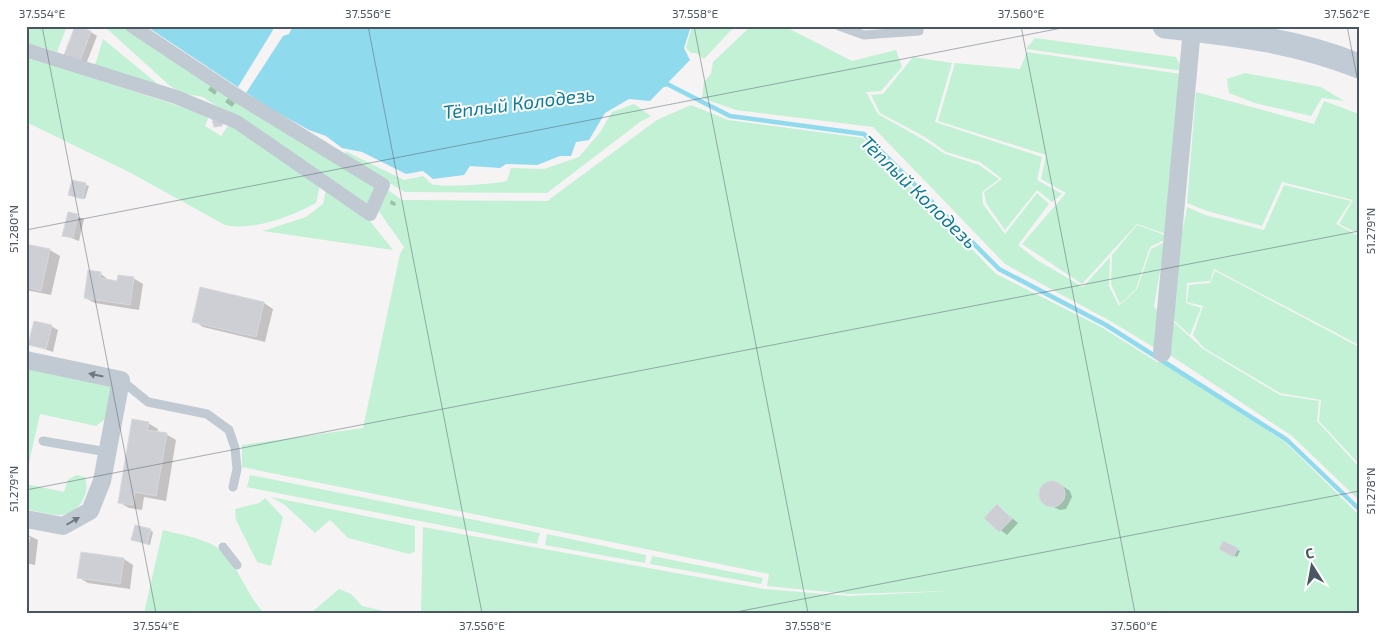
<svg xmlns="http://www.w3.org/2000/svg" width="1385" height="639" font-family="'Exo 2',sans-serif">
	<rect width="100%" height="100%" fill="#f5f3f3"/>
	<!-- green -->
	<g fill="#c3f1d5">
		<polygon points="26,26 67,26 57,52 26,43"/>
		<polygon points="104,26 124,26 377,184 368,206 203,97 182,93 170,86"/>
		<polygon points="692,26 735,26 704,59 696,53 691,53 686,48"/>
		<polygon points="751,26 784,26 852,61 896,50 902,67 881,91 866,92 878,114 924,140 945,154 979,165 999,179 982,192 983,204 1005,234 1037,193 1049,204 1018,245 1037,260 1083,287 1110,257 1109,286 1119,306 1137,289 1151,249 1165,242 1154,307 1162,314 1160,351 1112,322 1005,264 873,127 736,110 702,98 704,82 711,74 713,62"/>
		<polygon points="1035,38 1176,57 1183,71 1026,49"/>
		<polygon points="103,39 160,86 95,65"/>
		<polygon points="1027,52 1181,74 1166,234 1137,224 1082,284 1022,244 1066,193 1041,179 1046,155 938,121 955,63 1020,69"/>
		<path d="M26,56l183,60 -4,10 16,10 9,-13 90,62 -4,18c-26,14 -62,28 -91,22l-96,-53 -103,-50z"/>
		<polygon points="913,57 952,63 935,122 1042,157 1037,180 1062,194 1052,202 1037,190 1005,230 986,203 984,192 1002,179 980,162 946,152 925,137 880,113 871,95 883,94"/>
		<polygon points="1245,73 1321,87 1344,101 1322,98 1311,116 1255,103 1229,93 1227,79"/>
		<polygon points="1196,92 1314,124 1324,101 1359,114 1359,234 1339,224 1353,200 1282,182 1262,226 1207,211 1187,203"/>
		<path d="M634,104l17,12 -11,6 -93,71 -142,-1 -58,-33 -2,-8 59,29 19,-4c2,2 6,6 9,8 9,4 64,0 75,-3l4,-13 33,1 35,-12 22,-26 11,-19z"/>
		<polygon points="691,105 728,120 863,138 996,274 1101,327 1157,362 1162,362 1285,442 1359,515 1359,613 421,613 423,527 764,589 849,596 949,591 849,594 767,586 769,574 242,467 242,445 363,428 400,254 404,247 378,210 388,190 402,200 547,201 657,120"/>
		<polygon points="1284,185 1351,201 1336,224 1359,236 1359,345 1214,269 1210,281 1187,283 1186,303 1201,308 1190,335 1167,314 1187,207 1205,215 1264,230"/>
		<polygon points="326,189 369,220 393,250 263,231 306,217 323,204"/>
		<polygon points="1137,225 1165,235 1164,240 1150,247 1136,289 1120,304 1111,284 1112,255"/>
		<polygon points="1215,271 1359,347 1359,464 1319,421 1321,400 1280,393 1204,348 1193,335 1203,306 1187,302 1189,285 1210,283"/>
		<polygon points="1166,315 1203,349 1280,395 1319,401 1317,421 1359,467 1359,500 1292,436 1164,351"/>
		<polygon points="26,365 110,385 113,393 109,416 96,426 40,414 26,476"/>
		<path d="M76,475l9,2c6,18 -7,39 -28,38 -10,-1 -21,-4 -31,-6v-25l38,8 4,-12z"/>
		<polygon points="250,475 540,533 537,544 247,487"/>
		<polygon points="271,497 415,526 415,552 409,554 348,538 330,520 315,533 285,505"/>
		<polygon points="265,498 283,517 271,566 257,562 236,520 235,509 259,503"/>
		<path d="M163,530c15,4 32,7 46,13 27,11 35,50 55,70h-120z"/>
		<polygon points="547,534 646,555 645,563 545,545"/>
		<polygon points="652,556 763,578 761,584 650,564"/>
		<polygon points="339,589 351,594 362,606 393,613 311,613"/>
	</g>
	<!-- water -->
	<polygon fill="#90daee" points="146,26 691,26 684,48 690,60 650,101 629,99 605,113 589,140 576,142 571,156 560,156 537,165 506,164 500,168 470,166 464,175 433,179 423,171 406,174 362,152 342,148 326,136 309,130 269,108"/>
	<!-- pier -->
	<polygon fill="#f5f3f3" points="272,26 293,26 289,34 283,36 246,93 238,87 273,30"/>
	<!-- shadow -->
	<g fill="#0003">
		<polygon points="91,32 97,36 86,64 72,59"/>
		<polygon points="211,86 217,91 215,95 208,90"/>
		<polygon points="228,98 235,103 232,107 225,102"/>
		<polygon points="73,181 89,186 85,199 72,196"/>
		<polygon points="391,200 396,203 395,206 390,204"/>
		<polygon points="68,213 84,219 79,241 63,235"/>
		<polygon points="26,245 50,250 60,256 51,295 26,290"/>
		<polygon points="101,274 110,281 118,282 133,278 143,284 139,310 95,303 85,298"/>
		<polygon points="264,303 273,309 265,342 203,327 194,321"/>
		<polygon points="51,326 58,330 53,352 30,344"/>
		<polygon points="148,423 158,429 157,433 166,434 176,440 166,501 144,497 142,510 129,508 119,502"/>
		<polygon points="1051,481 1058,483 1070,491 1072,497 1066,509 1060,510 1041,501 1041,488"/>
		<polygon points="997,506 1018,523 1007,535 986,518"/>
		<polygon points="150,530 153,532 150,545 135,541"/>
		<polygon points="26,534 38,540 35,565 26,563 30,537 27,537 26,543"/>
		<polygon points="1224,542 1240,551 1237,557 1221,549"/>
		<polygon points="124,559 133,565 130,589 88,583 78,577"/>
	</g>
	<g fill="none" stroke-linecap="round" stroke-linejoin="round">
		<!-- stream -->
		<polyline stroke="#90daee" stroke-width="4.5" points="663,85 667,84 730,116 864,134 999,269 1106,325 1287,440 1359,509"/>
	</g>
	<!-- building -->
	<g fill="#cdcfd5" stroke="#d7d9de">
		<polygon points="75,26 91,31 80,61 64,55"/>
		<polygon points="212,119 223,123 222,126 214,127"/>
		<polygon points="72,180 86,183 83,199 68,195"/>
		<polygon points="68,212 78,214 73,238 62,236"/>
		<polygon points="26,244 50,249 41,291 26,287"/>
		<polygon points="88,270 101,272 100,278 117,281 118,275 134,277 130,305 84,298"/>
		<polygon points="200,287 264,302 256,337 192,322"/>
		<polygon points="34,321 52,325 46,349 28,345"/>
		<polygon points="132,419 149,422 147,430 167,433 156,496 135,492 133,505 118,503"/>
		<circle cx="1052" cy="494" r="13"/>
		<polygon points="997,504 1012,519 999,532 984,518"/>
		<polygon points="135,525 151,529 147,544 131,540"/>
		<polygon points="1223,541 1238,548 1233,557 1219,549"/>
		<polygon points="81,552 124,558 120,584 77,578"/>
	</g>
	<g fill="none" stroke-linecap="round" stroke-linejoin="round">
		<!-- service -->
		<g stroke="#c1cad2" stroke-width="9">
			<polyline points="839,26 864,35 919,31 919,26"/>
			<polyline points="121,380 148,402 207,414 229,430 235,448 237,469 233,487"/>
			<polyline points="43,441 107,452"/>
			<polyline points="223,547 237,565"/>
		</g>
		<!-- pedestrian -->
		<polyline stroke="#c1cad2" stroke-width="14" points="26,50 176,97 237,122 370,214 383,185 236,95 132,26"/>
		<!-- minor -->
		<g stroke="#c1cad2" stroke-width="18">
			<polyline points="1162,353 1192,29"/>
			<polyline points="26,360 121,380 102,481 90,511 63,526 26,519"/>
		</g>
		<!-- secondary -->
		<path stroke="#c1cbd6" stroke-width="25" d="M1165,26c69,8 129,14 194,40"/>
	</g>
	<!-- one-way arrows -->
	<defs><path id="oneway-solid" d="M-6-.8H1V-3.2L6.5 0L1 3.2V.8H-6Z" transform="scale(1.25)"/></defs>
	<g fill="#6e7983">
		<use href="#oneway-solid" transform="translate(96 375) rotate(-168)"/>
		<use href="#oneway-solid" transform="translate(73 521) rotate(-30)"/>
	</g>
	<!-- ticks -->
	<path fill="none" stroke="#4a5661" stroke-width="1" stroke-opacity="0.45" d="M42,26l114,587M368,26l114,587M694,26l114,587M1021,26l114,587M1347,26l12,61M26,230l1046,-204M26,490l1333,-259M731,613l628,-122"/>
	<g text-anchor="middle" stroke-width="4" stroke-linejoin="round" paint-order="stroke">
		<!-- water labels -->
		<g font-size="19" font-style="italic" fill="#0c7c9b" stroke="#fff">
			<text transform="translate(519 103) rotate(-7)" y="7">Тёплый Колодезь</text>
			<text transform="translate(919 192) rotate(44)" y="7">Тёплый Колодезь</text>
		</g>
	</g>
	<!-- border -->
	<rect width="1385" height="639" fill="none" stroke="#ffffff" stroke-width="55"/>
	<!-- north arrow -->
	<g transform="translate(1312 566) rotate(349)" stroke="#ffffff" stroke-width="4" paint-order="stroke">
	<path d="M0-4L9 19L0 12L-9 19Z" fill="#4a5661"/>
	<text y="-8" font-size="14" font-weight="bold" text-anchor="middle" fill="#4a5661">С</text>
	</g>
	<rect x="28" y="28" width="1330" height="584" fill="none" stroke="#4a5661" stroke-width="2"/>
	<g font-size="12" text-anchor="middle" fill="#4a5661">
		<text x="42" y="18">37.554°E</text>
		<text x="368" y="18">37.556°E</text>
		<text x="695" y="18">37.558°E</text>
		<text x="1021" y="18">37.560°E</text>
		<text x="1347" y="18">37.562°E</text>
		<text transform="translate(14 229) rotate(-90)" y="4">51.280°N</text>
		<text transform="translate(1371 231) rotate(-90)" y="4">51.279°N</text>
		<text transform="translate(14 489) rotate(-90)" y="4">51.279°N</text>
		<text transform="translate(1371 491) rotate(-90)" y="4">51.278°N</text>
		<text x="156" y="630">37.554°E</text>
		<text x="482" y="630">37.556°E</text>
		<text x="808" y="630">37.558°E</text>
		<text x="1134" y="630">37.560°E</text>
	</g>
</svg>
